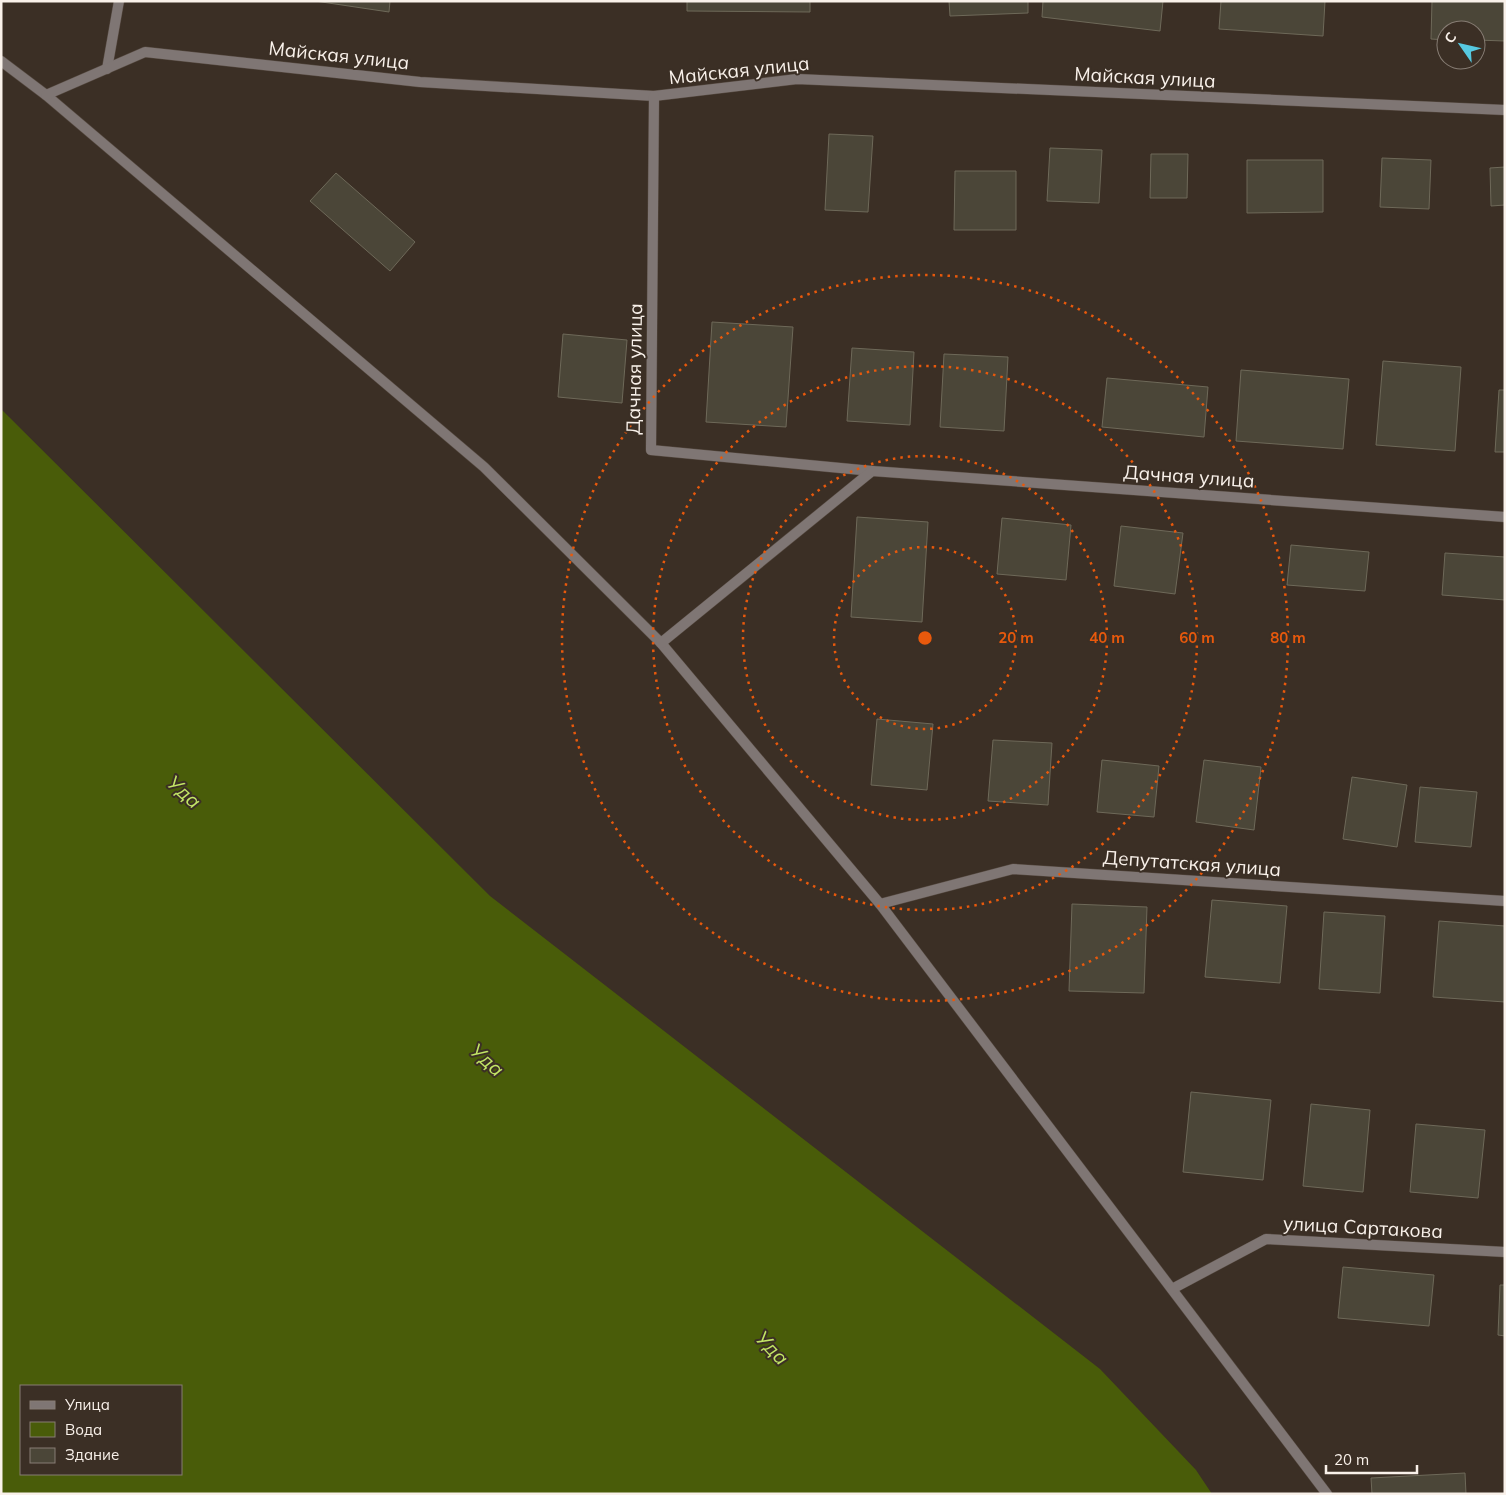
<svg xmlns="http://www.w3.org/2000/svg" width="1506" height="1495" font-family="Mulish,sans-serif">
	<rect width="100%" height="100%" fill="#3b2f25"/>
	<!-- water -->
	<path fill="#495c09" fill-rule="evenodd" d="M1,409l489,487 610,473 96,101 16,24h-1211zM21,1386h160v88h-160z"/>
	<!-- building -->
	<g fill="#4b4638" stroke="#6e6959">
		<polygon points="315,1 390,1 389,12"/>
		<polygon points="687,1 810,1 810,12 687,11"/>
		<polygon points="949,1 1028,1 1028,13 950,16"/>
		<polygon points="1043,1 1163,1 1160,31 1042,17"/>
		<polygon points="1221,1 1325,1 1323,36 1219,29"/>
		<polygon points="1432,1 1505,1 1505,41 1476,40 1476,30 1446,30 1446,40 1431,39"/>
		<polygon points="829,134 873,136 868,212 825,210"/>
		<polygon points="1050,148 1102,150 1099,203 1047,201"/>
		<polygon points="1151,154 1188,154 1187,198 1150,198"/>
		<polygon points="1382,158 1431,160 1429,209 1380,207"/>
		<polygon points="1247,160 1323,160 1323,212 1247,213"/>
		<polygon points="1505,167 1505,205 1491,206 1490,168"/>
		<polygon points="955,171 1016,171 1016,230 954,230"/>
		<polygon points="336,173 415,242 390,271 310,201"/>
		<polygon points="712,322 793,327 786,427 706,422"/>
		<polygon points="563,334 627,340 622,403 558,397"/>
		<polygon points="852,348 914,352 910,425 847,421"/>
		<polygon points="944,354 1008,357 1004,431 940,427"/>
		<polygon points="1383,361 1461,367 1455,451 1376,445"/>
		<polygon points="1241,370 1349,379 1343,449 1236,441"/>
		<polygon points="1107,378 1208,387 1204,437 1102,427"/>
		<polygon points="1499,390 1505,390 1505,452 1495,452"/>
		<polygon points="857,517 928,522 922,622 851,617"/>
		<polygon points="1002,518 1071,525 1066,580 997,574"/>
		<polygon points="1121,526 1183,533 1175,594 1114,586"/>
		<polygon points="1291,545 1369,552 1365,591 1287,585"/>
		<polygon points="1445,553 1505,557 1505,600 1442,595"/>
		<polygon points="877,719 933,724 927,790 871,785"/>
		<polygon points="993,740 1052,743 1048,805 988,801"/>
		<polygon points="1102,760 1159,766 1154,817 1097,812"/>
		<polygon points="1204,760 1261,767 1254,830 1196,822"/>
		<polygon points="1352,777 1407,785 1397,847 1343,839"/>
		<polygon points="1420,787 1477,792 1471,847 1415,842"/>
		<polygon points="1212,900 1287,906 1280,983 1205,977"/>
		<polygon points="1072,904 1147,907 1144,993 1069,991"/>
		<polygon points="1324,912 1385,916 1380,993 1319,989"/>
		<polygon points="1439,921 1505,926 1505,1002 1433,997"/>
		<polygon points="1191,1092 1271,1100 1263,1180 1183,1172"/>
		<polygon points="1311,1104 1370,1110 1363,1192 1303,1186"/>
		<polygon points="1416,1124 1485,1130 1478,1198 1410,1192"/>
		<polygon points="1343,1267 1434,1275 1429,1326 1338,1318"/>
		<polygon points="1500,1285 1505,1285 1505,1336 1498,1335"/>
		<polygon points="1465,1473 1466,1494 1372,1494 1371,1478"/>
	</g>
	<g fill="none" stroke-linecap="round" stroke-linejoin="round">
		<!-- lane casing -->
		<g stroke="#564a41" stroke-width="11">
			<polyline id="lane" points="107,69 119,1"/>
		</g>
		<!-- street casing -->
		<g stroke="#564a41" stroke-width="11">
			<g id="street">
				<polyline points="1,61 46,95 484,467 661,643 880,904 1327,1494"/>
				<polyline points="46,95 145,52 420,82 654,96 797,79 1505,110"/>
				<polyline points="654,96 651,450 872,471"/>
				<polyline points="661,643 872,471 1505,517"/>
				<polyline points="880,904 1013,869 1505,901"/>
				<polyline points="1172,1289 1266,1239 1505,1252"/>
			</g>
		</g>
		<!-- lane -->
		<use href="#lane" stroke="#7f7674" stroke-width="10"/>
		<!-- street -->
		<use href="#street" stroke="#7f7674" stroke-width="10"/>
	</g>
	<!-- distance rings -->
	<g fill="none" stroke="#e8590c" stroke-width="2.5" stroke-dasharray="2.5 5">
		<circle cx="925" cy="638" r="91"/>
		<circle cx="925" cy="638" r="182"/>
		<circle cx="925" cy="638" r="272"/>
		<circle cx="925" cy="638" r="363"/>
	</g>
	<g text-anchor="middle" stroke-width="4" stroke-linejoin="round" paint-order="stroke">
		<!-- street labels -->
		<g font-size="19" fill="#f9f1ea" stroke="#3b2f25">
			<text transform="translate(339 55) rotate(6)" y="7">Майская улица</text>
			<text transform="translate(739 70) rotate(-6)" y="7">Майская улица</text>
			<text transform="translate(1145 77) rotate(3)" y="7">Майская улица</text>
			<text transform="translate(634 369) rotate(-89)" y="7">Дачная улица</text>
			<text transform="translate(1189 476) rotate(4)" y="7">Дачная улица</text>
			<text transform="translate(1192 863) rotate(4)" y="7">Депутатская улица</text>
			<text transform="translate(1363 1227) rotate(3)" y="7">улица Сартакова</text>
		</g>
		<!-- water labels -->
		<g font-size="20" font-style="italic" fill="#c3e666" stroke="#3b2f25">
			<text transform="translate(184 792) rotate(42)" y="7">Уда</text>
			<text transform="translate(487 1060) rotate(42)" y="7">Уда</text>
			<text transform="translate(772 1348) rotate(47)" y="7">Уда</text>
		</g>
	</g>
	<circle cx="925" cy="638" r="8" fill="#e8590c" stroke="#3b2f25" stroke-width="2.5"/>
	<g font-size="15" text-anchor="middle" font-weight="bold" fill="#e8590c" stroke="#3b2f25" stroke-width="4" stroke-linejoin="round" paint-order="stroke">
		<text x="1016" y="643">20 m</text>
		<text x="1107" y="643">40 m</text>
		<text x="1197" y="643">60 m</text>
		<text x="1288" y="643">80 m</text>
	</g>
	<!-- border -->
	<rect width="1506" height="1495" fill="none" stroke="#f9f1ea" stroke-width="5"/>
	<!-- legend -->
	<rect x="20" y="1385" width="162" height="90" fill="#3b2f25" stroke="#877d74"/>
	<rect x="30" y="1401" width="25" height="8" fill="#7f7674" stroke="#877d74"/>
	<text x="65" y="1410" font-size="15" fill="#f9f1ea">Улица</text>
	<rect x="30" y="1422" width="25" height="15" fill="#495c09" stroke="#877d74"/>
	<text x="65" y="1435" font-size="15" fill="#f9f1ea">Вода</text>
	<rect x="30" y="1448" width="25" height="15" fill="#4b4638" stroke="#877d74"/>
	<text x="65" y="1460" font-size="15" fill="#f9f1ea">Здание</text>
	<!-- north arrow -->
	<g transform="translate(1461 45) rotate(304)"><circle r="24" fill="#3b2f25" stroke="#877d74"/>
	<path d="M0-4L9 19L0 12L-9 19Z" fill="#56c9e1"/>
	<text y="-8" font-size="14" font-weight="bold" text-anchor="middle" fill="#f9f1ea">С</text>
	</g>
	<!-- scale -->
	<path d="M1326 1465v8h91v-8" fill="none" stroke="#f9f1ea" stroke-width="2.5"/>
	<text x="1334" y="1465" font-size="15" fill="#f9f1ea" stroke="#3b2f25" stroke-width="4" paint-order="stroke">20 m</text>
</svg>
